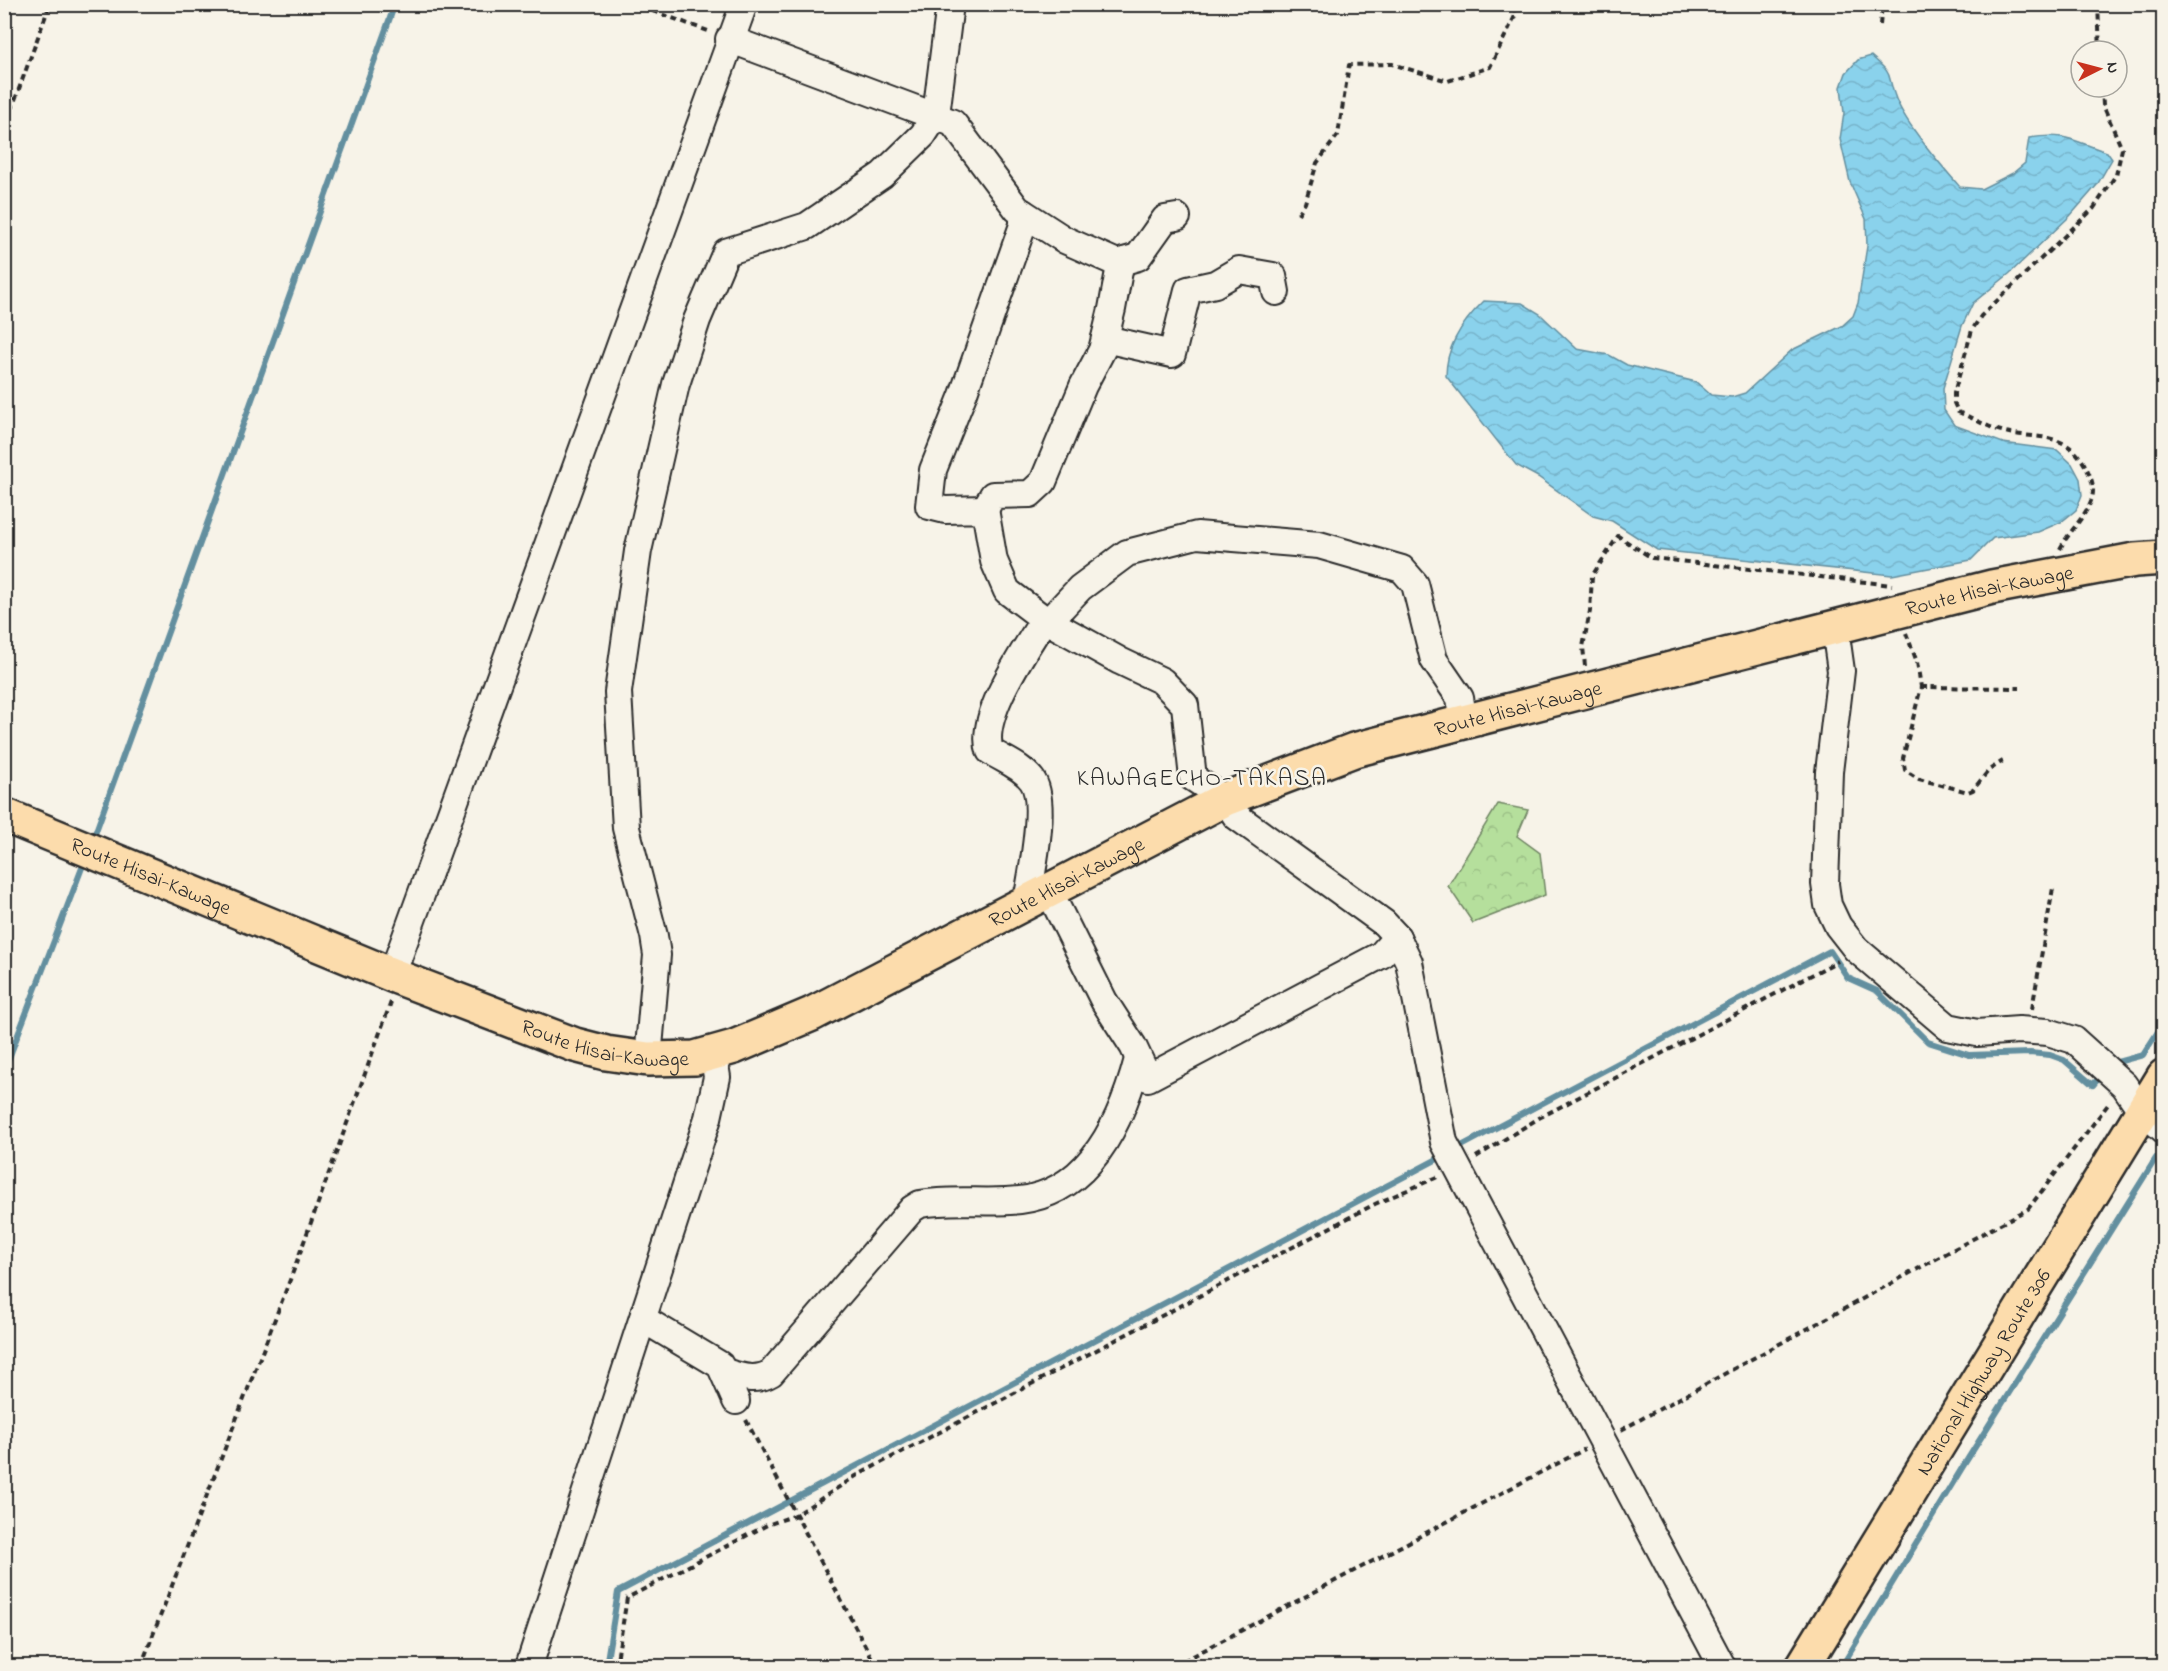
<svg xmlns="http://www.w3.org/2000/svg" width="2168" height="1671" font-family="'Indie Flower',sans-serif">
	<defs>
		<pattern id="forest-crowns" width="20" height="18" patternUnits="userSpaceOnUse" patternTransform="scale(1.5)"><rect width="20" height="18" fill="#b5df9c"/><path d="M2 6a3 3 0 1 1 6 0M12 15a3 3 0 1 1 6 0" fill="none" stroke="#9cc087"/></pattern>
		<pattern id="water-waves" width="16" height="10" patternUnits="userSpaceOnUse" patternTransform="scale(1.5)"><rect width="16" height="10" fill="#8ad2ec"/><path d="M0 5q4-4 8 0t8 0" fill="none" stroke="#77b4cb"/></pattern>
	</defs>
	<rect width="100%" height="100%" fill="#f7f3e8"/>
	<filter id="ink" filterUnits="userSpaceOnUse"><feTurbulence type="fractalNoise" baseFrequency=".0167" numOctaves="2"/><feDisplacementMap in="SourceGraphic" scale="12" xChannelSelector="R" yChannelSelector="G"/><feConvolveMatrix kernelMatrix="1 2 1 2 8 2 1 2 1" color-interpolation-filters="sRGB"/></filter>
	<g filter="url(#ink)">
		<!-- forest -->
		<polygon fill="url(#forest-crowns)" stroke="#708564" stroke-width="1.5" points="1498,804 1528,810 1517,836 1540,853 1545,895 1473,923 1448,886"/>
		<!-- water -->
		<path fill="url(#water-waves)" stroke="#648f9f" stroke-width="1.5" d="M1871,56c26,22 14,16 25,43 11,27 45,66 64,88l21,2 32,-16 12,-10 4,-25c38,-6 44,3 78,14l5,7 -15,26 -27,31 -61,58 -36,29 -11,23 -19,62 1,22 10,15 49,18 54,7 15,14 8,15 2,16 -6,15 -15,12 -23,10 -45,6 -22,22 -79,15 -235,-25 -45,-29 -19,-5 -55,-39 -22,-12 -70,-89c0,-31 17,-55 38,-75l38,2 18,11 37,35 32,6 18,10 69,17 15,13 21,2 13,-4 47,-43 50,-24 11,-10 5,-13 9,-57 -1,-27 -16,-37 -10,-43 4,-26 -3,-26 5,-14 12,-13z"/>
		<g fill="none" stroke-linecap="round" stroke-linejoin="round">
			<!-- stream -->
			<g stroke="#648f9f" stroke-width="6">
				<polyline points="92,842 395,4"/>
				<polyline points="2110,1064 2143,1055 2164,1022"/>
				<polyline points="4,1071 85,860"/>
				<polyline points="1454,1150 1830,951 1848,978 1877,991 1928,1042 1969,1055 2030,1053 2050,1055 2064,1060 2093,1085 2102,1074"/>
				<polyline points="606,1666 618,1592 1445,1155"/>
				<polyline points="1842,1666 1962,1468 2156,1158 2164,1166"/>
			</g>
			<!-- minor casing -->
			<g stroke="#2b2b2b" stroke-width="30">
				<g id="minor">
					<polyline points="729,39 953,123 1017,209 1065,240 1117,263 1138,257 1165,219 1177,217"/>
					<polyline points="1023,213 1023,225 963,395 933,470 929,506 945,510 985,509 994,561 1007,591 1044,619 1120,661 1162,681 1185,705 1193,778 1225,799 1236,816 1384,923 1397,937 1409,962 1444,1142 1722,1666"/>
					<polyline points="1105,339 1172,354 1188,290 1215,284 1239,270 1273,276 1276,292"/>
					<polyline points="985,509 993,495 1030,494 1043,482 1083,386 1102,350 1112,309 1119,271 1117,263"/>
					<polyline points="1049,621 1080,588 1127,553 1197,535 1319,545 1402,569 1415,584 1434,660 1460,698 1464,722"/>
					<polyline points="1835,628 1841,671 1829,772 1825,884 1828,905 1838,926 1856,949 1948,1027 1977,1033 2019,1030 2048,1032 2074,1040 2124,1085 2142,1111 2164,1130"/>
					<polyline points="1049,891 1104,1001 1133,1046 1148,1078 1381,955 1397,937"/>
					<path d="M1027,902c4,-26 21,-101 5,-122 -11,-14 -28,-20 -42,-29 -12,-35 36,-102 54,-132"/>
					<polyline points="392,975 744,4"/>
					<polyline points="648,1059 657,955 654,936 626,828 618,692 638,551 676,384 697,320 726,252 807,226 882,175 923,135 936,115 950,4"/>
					<polyline points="643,1319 720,1365 736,1401"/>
					<path d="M725,1372c16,5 31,10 46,1l141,-164 8,-5c33,-6 67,0 100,-4 71,-8 102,-80 118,-141"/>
					<polyline points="529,1666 708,1118 717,1077 713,1052"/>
				</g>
			</g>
			<!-- major casing -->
			<g stroke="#2b2b2b" stroke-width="38">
				<g id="major">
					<path id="s1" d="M4,815l388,160 183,70 31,8 42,6 47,-1 39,-11 78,-33 413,-215 129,-49 638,-163 143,-27 29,-2"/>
				</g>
			</g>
			<!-- highway casing -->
			<g stroke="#2b2b2b" stroke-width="38">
				<g id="highway">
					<path id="s2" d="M1803,1666l361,-590"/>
				</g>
			</g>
			<!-- path -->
			<g stroke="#2b2b2b" stroke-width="4" stroke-dasharray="6 4.5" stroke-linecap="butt">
				<polyline points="633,4 711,32"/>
				<polyline points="2098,4 2100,51"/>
				<polyline points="1880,25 1882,4"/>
				<polyline points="4,130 50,4"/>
				<polyline points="1298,214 1305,203 1317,163 1338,135 1349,65 1392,64 1448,81 1490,67 1516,14 1514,4"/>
				<path d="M2060,549c9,-18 26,-32 32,-51 3,-12 -1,-21 -6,-31 -20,-37 -48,-27 -81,-35 -16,-4 -32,-14 -47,-20l-4,-9v-10l18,-63 9,-14 113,-108 22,-33 6,-26 -19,-44 -1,-18"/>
				<polyline points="1906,633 1917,662 1921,687 1903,758 1905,770 1919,779 1968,792 1973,790 1989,770 2003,761"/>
				<polyline points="1585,666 1583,647 1590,611 1592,576 1618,536 1652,558 1892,585"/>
				<polyline points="1921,687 2020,688"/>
				<polyline points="2032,1009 2053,888"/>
				<polyline points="1476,1157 1539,1118 1838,961"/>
				<polyline points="746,1420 876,1666"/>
				<polyline points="1621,1430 2028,1209 2110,1102"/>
				<polyline points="141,1666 293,1272 391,1002"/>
				<polyline points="616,1666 627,1598 767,1525 796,1515 856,1476 1375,1204 1440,1176"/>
				<polyline points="1174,1666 1585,1449"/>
			</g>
			<!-- minor -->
			<use href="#minor" stroke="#f7f3e8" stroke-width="26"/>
			<!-- major -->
			<use href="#major" stroke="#fcdcac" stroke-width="33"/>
			<!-- highway -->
			<use href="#highway" stroke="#fcdcac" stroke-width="33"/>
		</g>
	</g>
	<g text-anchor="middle" stroke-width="5" stroke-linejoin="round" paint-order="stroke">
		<!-- street labels -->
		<g font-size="21" fill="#2b2b2b" stroke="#f7f3e8">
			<text dy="7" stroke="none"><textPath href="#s1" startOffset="2121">Route Hisai-Kawage</textPath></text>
			<text dy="7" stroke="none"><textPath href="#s1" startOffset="1635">Route Hisai-Kawage</textPath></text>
			<text dy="7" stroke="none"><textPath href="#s1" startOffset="159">Route Hisai-Kawage</textPath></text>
			<text dy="7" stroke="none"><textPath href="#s1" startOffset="1149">Route Hisai-Kawage</textPath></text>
			<text dy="7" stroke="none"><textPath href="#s1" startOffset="645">Route Hisai-Kawage</textPath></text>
			<text dy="7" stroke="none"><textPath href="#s2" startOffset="345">National Highway Route 306</textPath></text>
		</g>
		<!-- quarter labels -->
		<g font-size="24" letter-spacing="1.5" fill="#2b2b2b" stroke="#f7f3e8">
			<text x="1202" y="785">KAWAGECHO-TAKASA</text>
		</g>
	</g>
	<!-- margin -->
	<rect width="2168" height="1671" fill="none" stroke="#f7f3e8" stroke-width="24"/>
	<rect x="12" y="12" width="2144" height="1647" fill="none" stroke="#2b2b2b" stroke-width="2" filter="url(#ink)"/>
	<!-- north arrow -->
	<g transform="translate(2099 69) rotate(84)"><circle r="28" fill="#f7f3e8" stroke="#a5a39c" stroke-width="1.5"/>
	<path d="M0-4.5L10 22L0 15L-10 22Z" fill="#c8321e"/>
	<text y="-9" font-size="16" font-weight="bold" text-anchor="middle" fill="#2b2b2b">N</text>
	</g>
</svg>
